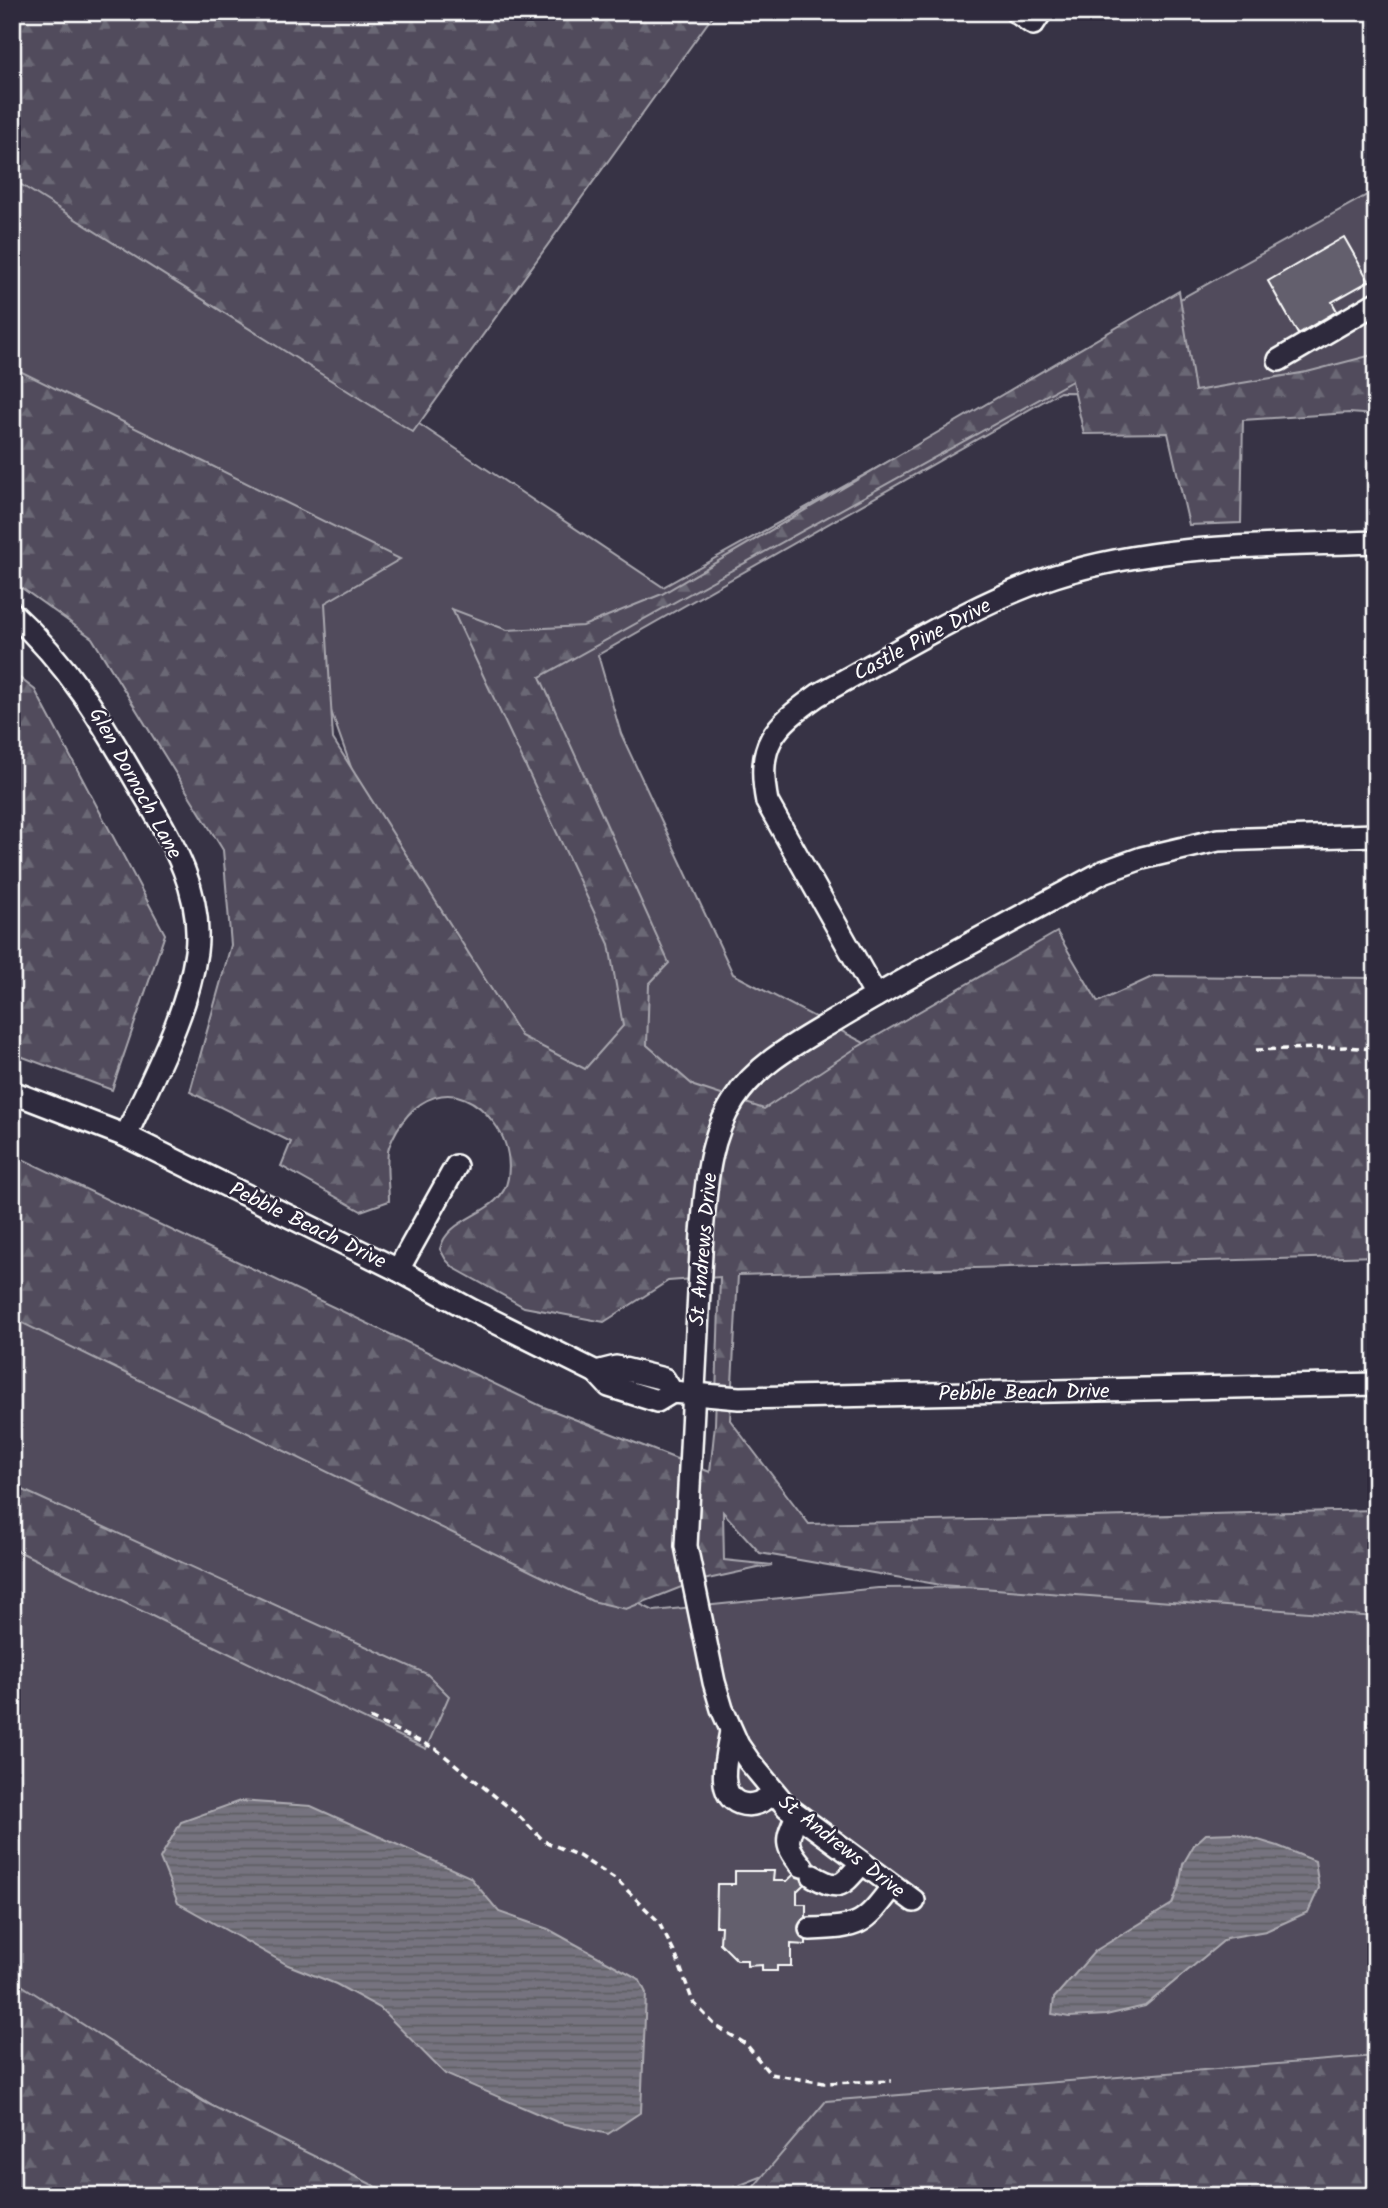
<svg xmlns="http://www.w3.org/2000/svg" width="1388" height="2208" font-family="Kalam,sans-serif">
	<defs>
		<pattern id="forest-firs" width="22" height="20" patternUnits="userSpaceOnUse" patternTransform="scale(1.75)"><rect width="22" height="20" fill="#514c5c"/><path d="M5 1l3.5 6h-7zM16 11l3.5 6h-7z" fill="#6b6774"/></pattern>
		<pattern id="water-rules" width="6" height="5" patternUnits="userSpaceOnUse" patternTransform="scale(1.75)"><rect width="6" height="5" fill="#76737f"/><path d="M0 2.5h6" fill="none" stroke="#5f5e63"/></pattern>
	</defs>
	<rect width="100%" height="100%" fill="#373345"/>
	<filter id="ink" filterUnits="userSpaceOnUse"><feTurbulence type="fractalNoise" baseFrequency=".0143" numOctaves="2"/><feDisplacementMap in="SourceGraphic" scale="14" xChannelSelector="R" yChannelSelector="G"/><feConvolveMatrix kernelMatrix="1 2 1 2 8 2 1 2 1" color-interpolation-filters="sRGB"/></filter>
	<g filter="url(#ink)">
		<!-- grass -->
		<g fill="#514c5c" stroke="#a8a6ae" stroke-width="2">
			<polygon points="12,152 663,587 1376,190 1376,368 1322,394 1060,392 598,655 621,734 733,974 889,1056 644,1178 409,930 331,711 314,541 12,380"/>
			<polygon points="12,1297 654,1611 878,1588 1376,1584 1376,2087 843,2145 712,2196 354,2196 190,2092 12,2013"/>
		</g>
		<!-- forest -->
		<g fill="url(#forest-firs)" stroke="#a8a6ae" stroke-width="2">
			<polygon points="12,12 711,12 714,14 413,432 12,179"/>
			<path d="M1179,291l16,100 112,-19 69,-18v61l-27,-2 -106,7 -2,103 -52,2 -21,-92 -84,1 -12,-53 -532,296 129,286 -20,21 -2,61 47,41 70,23 92,-61 201,-116 41,70 56,-26 222,2v278l-638,19 -8,145 79,104 567,-14v107l-435,-32 -181,-32 -37,-41 1,48 48,5 -78,17 -68,27 -34,-8 -580,-283v-164l529,252 169,66 5,-48 5,-147 -52,4 -64,41 -80,-15 -70,-39 -8,-8 -6,-11c8,-35 62,-33 68,-71 3,-21 -1,-38 -14,-55 -37,-50 -86,-27 -105,24 -4,12 0,40 0,54l-28,10 -80,-45 10,-24 -101,-50 41,-147 -8,-95 -131,-212 -80,-57v-214l388,192 -75,44 8,136 188,297 64,33 38,-43 -14,-82 -157,-335 55,21 76,-4 79,-32z"/>
			<polygon points="12,672 35,690 165,934 112,1090 12,1053"/>
			<polygon points="12,1485 427,1674 449,1696 426,1749 12,1548"/>
			<polygon points="12,1979 204,2102 395,2196 12,2196"/>
			<polygon points="1376,2056 1376,2196 746,2196 826,2101"/>
		</g>
		<!-- water -->
		<g fill="url(#water-rules)" stroke="#adabb2" stroke-width="2">
			<polygon points="240,1801 311,1806 470,1877 499,1912 548,1929 639,1979 646,1993 641,2112 608,2134 557,2122 445,2074 380,2008 336,1984 288,1965 178,1903 160,1858 181,1822"/>
			<polygon points="1235,1833 1278,1846 1315,1861 1319,1888 1308,1912 1266,1931 1227,1938 1145,2006 1106,2015 1069,2017 1052,2014 1054,1998 1095,1951 1172,1904 1179,1886 1183,1864 1194,1845 1206,1834"/>
		</g>
		<!-- building -->
		<g fill="#635f6d" stroke="#fff" stroke-width="2">
			<polygon points="1344,237 1369,281 1332,302 1337,311 1298,334 1268,281"/>
			<polygon points="806,1863 816,1873 797,1891 797,1904 806,1904 806,1945 791,1944 791,1966 777,1966 777,1971 762,1971 762,1965 747,1966 747,1960 737,1960 720,1943 721,1926 716,1926 717,1884 735,1884 735,1871 774,1871 773,1881 787,1881"/>
		</g>
		<g fill="none" stroke-linecap="round" stroke-linejoin="round">
			<!-- minor casing -->
			<g stroke="#fff" stroke-width="26">
				<g id="minor">
					<polyline points="1016,12 1033,24 1041,12"/>
					<polyline points="1279,360 1376,303"/>
					<path d="M12,613c57,52 88,105 126,171 30,51 66,105 58,168 -8,62 -45,127 -70,184"/>
					<path d="M876,996l-109,-194c-11,-58 6,-75 51,-107 76,-41 155,-92 237,-119 104,-33 213,-30 321,-34"/>
					<polyline points="12,1092 126,1136 398,1270 471,1310 596,1372"/>
					<polyline points="398,1270 456,1166"/>
					<polyline points="672,1392 664,1379 616,1367 596,1372 609,1386 657,1401 672,1392 739,1398 1376,1384"/>
					<path d="M731,1731c-3,20 -17,62 8,72 14,5 25,-2 35,-10"/>
					<path d="M797,1815c-11,26 -13,29 5,51"/>
					<path d="M813,1876c28,16 29,9 49,-13"/>
					<path d="M914,1901l-127,-94 -38,-46 -11,-16 -16,-36 -8,-27 -28,-136 16,-313c4,-45 6,-94 32,-133 25,-39 69,-60 108,-84 85,-51 173,-96 261,-144l39,-14 76,-18 158,-5"/>
					<path d="M810,1929c50,-2 53,-3 83,-43"/>
				</g>
			</g>
			<!-- path -->
			<g stroke="#fff" stroke-width="3.5" stroke-dasharray="7 5" stroke-linecap="butt">
				<polyline points="1256,1050 1345,1047 1376,1049"/>
				<polyline points="370,1718 436,1749 516,1813 544,1841 579,1856 618,1881 658,1921 676,1956 693,2002 716,2026 746,2044 770,2074 824,2083 892,2081"/>
			</g>
			<!-- minor -->
			<use href="#minor" stroke="#2f2a3d" stroke-width="21"/>
		</g>
	</g>
	<g text-anchor="middle" stroke-width="5" stroke-linejoin="round" paint-order="stroke">
		<!-- street labels -->
		<g font-size="21" fill="#fff" stroke="#2f2a3d">
			<text transform="translate(922 639) rotate(-28)" y="7">Castle Pine Drive</text>
			<text transform="translate(136 783) rotate(61)" y="7">Glen Dornoch Lane</text>
			<text transform="translate(308 1225) rotate(26)" y="7">Pebble Beach Drive</text>
			<text transform="translate(703 1249) rotate(-85)" y="7">St Andrews Drive</text>
			<text transform="translate(1024 1392) rotate(-1)" y="7">Pebble Beach Drive</text>
			<text transform="translate(842 1846) rotate(38)" y="7">St Andrews Drive</text>
		</g>
	</g>
	<!-- margin -->
	<rect width="1388" height="2208" fill="none" stroke="#2f2a3d" stroke-width="42"/>
	<rect x="21" y="21" width="1346" height="2166" fill="none" stroke="#fff" stroke-width="2.5" filter="url(#ink)"/>
</svg>
